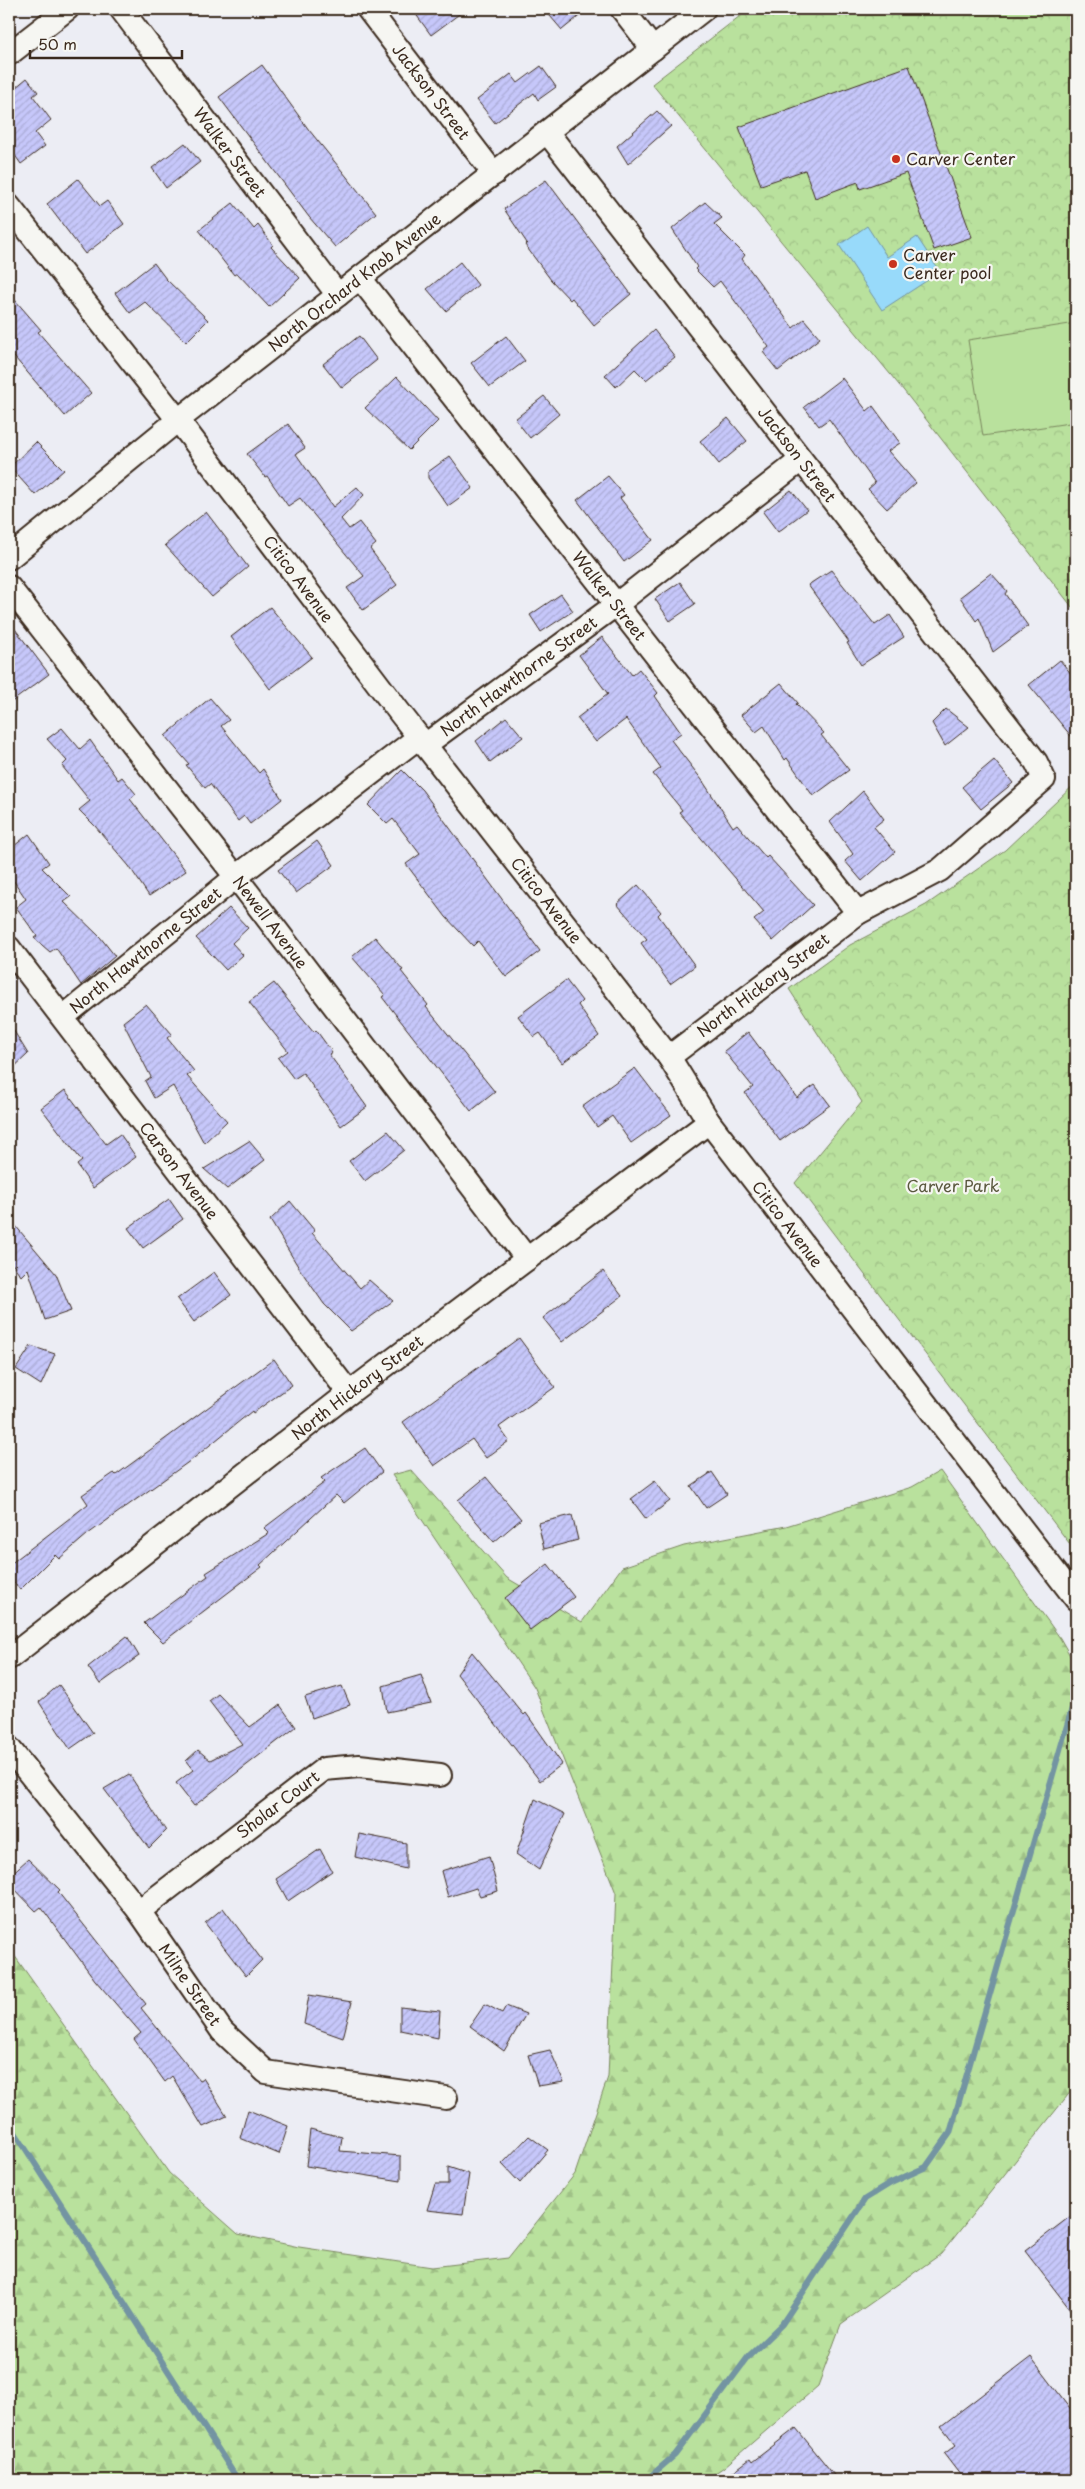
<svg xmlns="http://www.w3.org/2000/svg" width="1085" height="2489" font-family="'Playpen Sans',sans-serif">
	<defs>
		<pattern id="forest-firs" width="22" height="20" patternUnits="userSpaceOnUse" patternTransform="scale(1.25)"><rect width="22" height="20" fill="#b9e19d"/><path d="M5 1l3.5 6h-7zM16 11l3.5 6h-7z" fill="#a0c187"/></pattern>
		<pattern id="park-crowns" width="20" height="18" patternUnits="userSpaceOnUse" patternTransform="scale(1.25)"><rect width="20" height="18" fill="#b9e19d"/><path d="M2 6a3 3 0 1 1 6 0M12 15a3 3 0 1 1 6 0" fill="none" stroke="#a0c187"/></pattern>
		<pattern id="building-hatch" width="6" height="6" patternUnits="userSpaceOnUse" patternTransform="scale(1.25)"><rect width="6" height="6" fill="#c6c7fa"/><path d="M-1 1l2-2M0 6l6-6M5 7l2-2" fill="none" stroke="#ababd6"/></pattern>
	</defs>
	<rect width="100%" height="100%" fill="#ecedf4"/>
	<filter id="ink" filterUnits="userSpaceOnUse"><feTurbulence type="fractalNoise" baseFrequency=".02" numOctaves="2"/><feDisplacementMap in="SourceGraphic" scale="10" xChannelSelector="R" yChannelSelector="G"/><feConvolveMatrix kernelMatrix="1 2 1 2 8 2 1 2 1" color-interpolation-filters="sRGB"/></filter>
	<g filter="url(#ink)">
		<!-- forest -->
		<polygon fill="url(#forest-firs)" stroke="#7a865e" points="411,1470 507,1578 582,1622 622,1567 684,1546 786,1526 912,1487 940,1471 1060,1638 1076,1666 1076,2085 941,2254 841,2324 818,2386 724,2467 705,2480 9,2480 9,1948 169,2173 238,2234 299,2247 432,2267 508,2258 575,2174 608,2077 616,1893 535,1688 392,1475"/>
		<!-- park -->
		<g fill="url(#park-crowns)" stroke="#7a865e">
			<polygon points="749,9 1076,9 1076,612 904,391 652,84"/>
			<polygon points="1076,783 1076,1552 795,1183 862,1102 789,989 850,945 926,905 1005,850"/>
		</g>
		<!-- pitch -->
		<polygon fill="#b9e19d" stroke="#7a865e" points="1076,323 1076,422 983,436 968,340"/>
		<!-- water -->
		<polygon fill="#98dafa" stroke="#7394a2" points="867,226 887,257 917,237 940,272 882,310 839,245"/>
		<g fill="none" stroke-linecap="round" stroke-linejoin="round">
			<!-- stream -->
			<g stroke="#7394a2" stroke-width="6">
				<polyline points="9,2123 238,2480"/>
				<polyline points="646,2480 675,2455 748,2357 782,2324 865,2199 891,2183 926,2167 950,2133 1076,1694"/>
			</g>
		</g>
		<!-- building -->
		<g fill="url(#building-hatch)" stroke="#3b2a1e">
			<polygon points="412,9 466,9 431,35"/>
			<polygon points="544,9 588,9 562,30"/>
			<polygon points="262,65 309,130 376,213 335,247 309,217 219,97"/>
			<polygon points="541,66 556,87 538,100 534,93 495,123 477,100 511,74 518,83"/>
			<polygon points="909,66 972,237 934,250 906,173 860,189 858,182 815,198 805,170 761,185 739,127"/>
			<polygon points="27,78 38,92 33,96 51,120 35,133 45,146 21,164 9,147 9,93"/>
			<polygon points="657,111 671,126 628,164 617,146"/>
			<polygon points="185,143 200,162 166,188 152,168"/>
			<polygon points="78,179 100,206 107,201 124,224 85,254 47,204"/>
			<polygon points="546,180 631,294 594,325 572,298 570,300 551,280 525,245 527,243 504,209"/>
			<polygon points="705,202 722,218 714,224 745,255 742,259 793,328 804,319 820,338 778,371 763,352 769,347 720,281 713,287 695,269 697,267 672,229"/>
			<polygon points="233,203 254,229 258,225 273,245 271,247 300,278 269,307 237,273 234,275 199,230"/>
			<polygon points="460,262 478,285 446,311 427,289"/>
			<polygon points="154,263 166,279 208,320 186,342 145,302 130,313 115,293"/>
			<polygon points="9,293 41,330 38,332 91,393 65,416 9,351"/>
			<polygon points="654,330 675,357 646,380 635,369 616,387 605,375"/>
			<polygon points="359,336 377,360 342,388 323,364"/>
			<polygon points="506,336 525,361 490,387 471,363"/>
			<polygon points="397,377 438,421 409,450 365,408"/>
			<polygon points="842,378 867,411 873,406 900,443 888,451 916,483 887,509 868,489 875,483 829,419 819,426 804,407"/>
			<polygon points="544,396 559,414 530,438 515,419"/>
			<polygon points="728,418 747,441 719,464 700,441"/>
			<polygon points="288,424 305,448 296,454 333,507 357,487 364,495 341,519 349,529 359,522 376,544 370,549 397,585 363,610 347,588 364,576 300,498 288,506 267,476 265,477 247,454"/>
			<polygon points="36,442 64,470 35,495 10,467"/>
			<polygon points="450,456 473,488 448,506 428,478 428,472"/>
			<polygon points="608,476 624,495 620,498 653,540 624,562 577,500"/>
			<polygon points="791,490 807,510 778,532 763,512"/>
			<polygon points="206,512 248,567 212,597 165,545"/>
			<polygon points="831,570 875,625 890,615 904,637 861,665 847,643 849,642 808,585"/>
			<polygon points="991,573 1007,591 1005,594 1028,626 993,652 979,618 976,621 960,597"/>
			<polygon points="680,582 695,604 670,621 655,599"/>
			<polygon points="561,594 573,611 541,632 530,615"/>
			<polygon points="270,607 312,657 270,689 231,637"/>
			<polygon points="9,621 49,674 9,704"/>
			<polygon points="602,637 632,675 639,669 658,693 655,696 681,733 671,740 702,780 733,827 737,824 766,858 768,856 813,905 773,941 754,920 764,912 679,812 682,810 653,774 661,768 626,719 596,742 577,718 608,694 579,655"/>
			<polygon points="1060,660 1076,680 1076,742 1029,685"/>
			<polygon points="781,683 798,703 796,704 824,733 821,735 849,770 813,796 787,758 785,760 764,726 756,732 741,715"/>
			<polygon points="210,698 229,720 221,726 259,773 263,769 282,799 250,824 244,816 238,821 210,784 205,788 186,765 189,764 165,736"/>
			<polygon points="946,709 969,727 945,746 932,723"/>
			<polygon points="506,717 523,737 490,762 476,741"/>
			<polygon points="62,728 80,749 90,740 118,780 122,777 136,794 130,799 186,871 149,896 129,866 95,826 79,810 90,801 62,766 67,761 47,739"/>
			<polygon points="994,760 1013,783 981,809 962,787"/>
			<polygon points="402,770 422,790 540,951 506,977 478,941 473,946 446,917 406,864 420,854 393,819 387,824 368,805"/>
			<polygon points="863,791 884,819 874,827 895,852 862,881 845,861 853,854 830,822"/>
			<polygon points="29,834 49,863 42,868 71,897 64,902 100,937 115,956 81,985 56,948 50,952 34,938 37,936 16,907 26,899 9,874 9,850"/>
			<polygon points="317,841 334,865 296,893 278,870"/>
			<polygon points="638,885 661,912 658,915 695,966 670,984 641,943 647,939 617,904"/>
			<polygon points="229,908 248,928 232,943 243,955 226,970 196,938"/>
			<polygon points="375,937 403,970 401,971 428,1005 426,1007 495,1092 471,1111 382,997 385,995 352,957"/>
			<polygon points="566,980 582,1001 578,1005 599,1036 562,1063 540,1033 534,1037 518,1016"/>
			<polygon points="274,983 314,1032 316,1030 332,1052 329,1054 367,1107 341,1126 303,1073 294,1079 278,1058 288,1051 249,1002"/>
			<polygon points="146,1004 172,1034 167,1038 194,1071 187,1076 227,1121 204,1143 173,1086 154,1098 145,1081 151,1077 123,1022"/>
			<polygon points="9,1023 28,1054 9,1072"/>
			<polygon points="748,1032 797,1098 815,1085 830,1105 780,1141 745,1093 753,1087 724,1051"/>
			<polygon points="635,1068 671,1115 631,1143 612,1116 597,1127 582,1106"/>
			<polygon points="65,1090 106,1144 120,1134 136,1157 93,1188 77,1165 82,1161 41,1108"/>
			<polygon points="388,1131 404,1150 365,1181 349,1161"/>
			<polygon points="249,1141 265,1160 227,1189 204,1169"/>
			<polygon points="169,1199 183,1219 143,1248 128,1228"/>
			<polygon points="290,1201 315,1231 312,1233 360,1288 369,1280 393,1301 351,1331 324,1304 299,1268 270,1220"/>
			<polygon points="9,1218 56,1274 71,1311 45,1320 28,1269 21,1276 9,1259"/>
			<polygon points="603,1271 622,1296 562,1342 543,1318"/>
			<polygon points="214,1272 231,1295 194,1322 177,1299"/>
			<polygon points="519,1338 555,1387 499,1427 509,1441 486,1458 472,1439 434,1466 403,1422"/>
			<polygon points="31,1346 55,1354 41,1385 16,1369"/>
			<polygon points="274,1359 292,1385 253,1413 252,1411 194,1458 88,1534 59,1559 55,1555 20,1590 9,1575 9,1565 88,1504 82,1495 114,1473 116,1475"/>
			<polygon points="365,1448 382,1472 344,1503 336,1495 260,1565 262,1567 163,1642 144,1623 208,1576 206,1573 269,1533 264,1528 325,1482 321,1478"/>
			<polygon points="712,1472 727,1494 706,1508 691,1486"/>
			<polygon points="486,1477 521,1519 494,1542 458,1500"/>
			<polygon points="655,1481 670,1501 646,1519 631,1499"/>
			<polygon points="572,1515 578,1540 544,1549 538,1523"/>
			<polygon points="548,1564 574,1597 530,1630 505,1598"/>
			<polygon points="127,1636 139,1656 100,1684 88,1667"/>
			<polygon points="472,1652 524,1715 526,1713 562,1764 540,1781 457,1674"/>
			<polygon points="421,1675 431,1703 387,1712 383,1686"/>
			<polygon points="59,1685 93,1733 70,1749 39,1702"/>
			<polygon points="342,1686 350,1705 312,1718 305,1697"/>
			<polygon points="218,1694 250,1727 280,1705 296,1727 194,1806 176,1783 193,1770 186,1761 198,1750 210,1760 242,1744 209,1701"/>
			<polygon points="129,1774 166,1831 149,1848 104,1789"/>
			<polygon points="535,1799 565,1814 539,1870 516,1854"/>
			<polygon points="359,1834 406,1843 406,1869 355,1857"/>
			<polygon points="320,1849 332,1871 288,1901 276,1879"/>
			<polygon points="489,1856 498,1891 480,1896 476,1888 448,1897 441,1871"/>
			<polygon points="28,1859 60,1890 58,1892 146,2004 141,2008 199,2080 203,2078 227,2116 203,2127 172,2076 165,2082 134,2039 141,2033 95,1980 41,1907 36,1911 9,1883 9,1876"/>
			<polygon points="223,1908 262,1960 246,1976 205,1923"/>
			<polygon points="309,1995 352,2002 343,2038 304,2024"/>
			<polygon points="485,2004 502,2013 506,2006 526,2014 504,2051 470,2026"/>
			<polygon points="400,2007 440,2011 438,2038 400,2030"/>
			<polygon points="550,2050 564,2082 538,2086 528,2055"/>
			<polygon points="248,2110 288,2126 279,2154 240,2138"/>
			<polygon points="310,2129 342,2137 340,2151 401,2156 401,2181 306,2166"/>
			<polygon points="529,2136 548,2150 520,2183 502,2164"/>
			<polygon points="448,2167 469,2174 463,2214 427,2210 435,2184 448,2184"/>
			<polygon points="1076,2212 1076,2317 1025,2251"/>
			<polygon points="1031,2357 1076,2416 1076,2480 964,2480 944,2454 956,2445 941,2426"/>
			<polygon points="796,2428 838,2480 722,2480 750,2459 752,2462"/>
		</g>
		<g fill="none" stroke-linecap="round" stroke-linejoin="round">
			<!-- minor casing -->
			<g stroke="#3b2a1e" stroke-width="26">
				<g id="minor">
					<path id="s1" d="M121,9l217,286"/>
					<path id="s2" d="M368,9l126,165"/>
					<polyline points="622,9 653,49"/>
					<polyline points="9,54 67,9"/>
					<path id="s3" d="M547,132l489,630 8,17 -104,91 -82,43 -189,144"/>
					<path id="s4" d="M9,206l169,214 222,293 269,344 40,65 367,477"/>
					<path id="s5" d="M360,278l498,635"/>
					<path id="s6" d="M9,558l169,-138 526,-411"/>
					<path id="s7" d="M9,587l227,290 291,382"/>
					<path id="s8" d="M425,745l192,-141 184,-144"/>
					<path id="s9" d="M9,948l340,445"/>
					<path id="s10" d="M63,1017l173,-140 183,-140"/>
					<path id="s11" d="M9,1658l340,-265 360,-271"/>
					<path id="s12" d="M9,1748l130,163 83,120 44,41 180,26"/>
					<path id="s13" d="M139,1911l185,-142 35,-3 81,9"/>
				</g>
			</g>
			<!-- minor -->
			<use href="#minor" stroke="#f6f6f2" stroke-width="22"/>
		</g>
	</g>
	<!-- markers -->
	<g fill="#c8321e" stroke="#f6f6f2" stroke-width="2">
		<circle cx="896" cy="159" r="5"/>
		<circle cx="893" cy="264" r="5"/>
	</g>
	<g text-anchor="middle" stroke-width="4.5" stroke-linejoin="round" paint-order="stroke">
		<!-- street labels -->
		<g font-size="16" fill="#3b2a1e" stroke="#f6f6f2">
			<text dy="6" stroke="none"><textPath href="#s2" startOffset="104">Jackson Street</textPath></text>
			<text dy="6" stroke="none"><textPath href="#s1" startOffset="180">Walker Street</textPath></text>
			<text dy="6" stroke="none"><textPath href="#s6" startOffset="442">North Orchard Knob Avenue</textPath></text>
			<text dy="6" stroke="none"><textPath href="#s3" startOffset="408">Jackson Street</textPath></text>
			<text dy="6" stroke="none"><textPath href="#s4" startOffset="472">Citico Avenue</textPath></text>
			<text dy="6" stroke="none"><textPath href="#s5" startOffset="404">Walker Street</textPath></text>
			<text dy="6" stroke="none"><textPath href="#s8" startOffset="116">North Hawthorne Street</textPath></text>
			<text dy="6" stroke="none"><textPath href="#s4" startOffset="878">Citico Avenue</textPath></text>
			<text dy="6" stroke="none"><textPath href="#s7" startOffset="425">Newell Avenue</textPath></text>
			<text dy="6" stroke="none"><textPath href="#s10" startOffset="106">North Hawthorne Street</textPath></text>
			<text transform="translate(763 985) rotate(-37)" y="6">North Hickory Street</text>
			<text dy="6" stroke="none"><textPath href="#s9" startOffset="280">Carson Avenue</textPath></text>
			<text dy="6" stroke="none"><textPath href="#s4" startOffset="1282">Citico Avenue</textPath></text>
			<text dy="6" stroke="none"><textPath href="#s11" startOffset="441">North Hickory Street</textPath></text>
			<text dy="6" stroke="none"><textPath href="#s13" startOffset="175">Sholar Court</textPath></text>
			<text dy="6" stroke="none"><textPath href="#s12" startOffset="298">Milne Street</textPath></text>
		</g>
		<!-- poi labels -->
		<g font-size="16" fill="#3b2a1e" stroke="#f6f6f2" text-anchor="start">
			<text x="906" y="165">Carver Center</text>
			<text x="903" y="261">Carver<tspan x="903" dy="18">Center pool</tspan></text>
		</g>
		<!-- park labels -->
		<g font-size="16" fill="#5a583e" stroke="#f6f6f2">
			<text x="953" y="1192">Carver Park</text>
		</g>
	</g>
	<!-- margin -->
	<rect width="1085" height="2489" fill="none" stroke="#f6f6f2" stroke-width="30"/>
	<rect x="15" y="15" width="1055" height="2459" fill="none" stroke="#3b2a1e" stroke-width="2" filter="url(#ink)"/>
	<!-- scale -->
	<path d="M30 50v8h152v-8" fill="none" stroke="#3b2a1e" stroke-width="2.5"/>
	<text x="38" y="50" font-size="15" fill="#3b2a1e" stroke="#f6f6f2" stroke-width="4" paint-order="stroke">50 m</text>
</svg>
